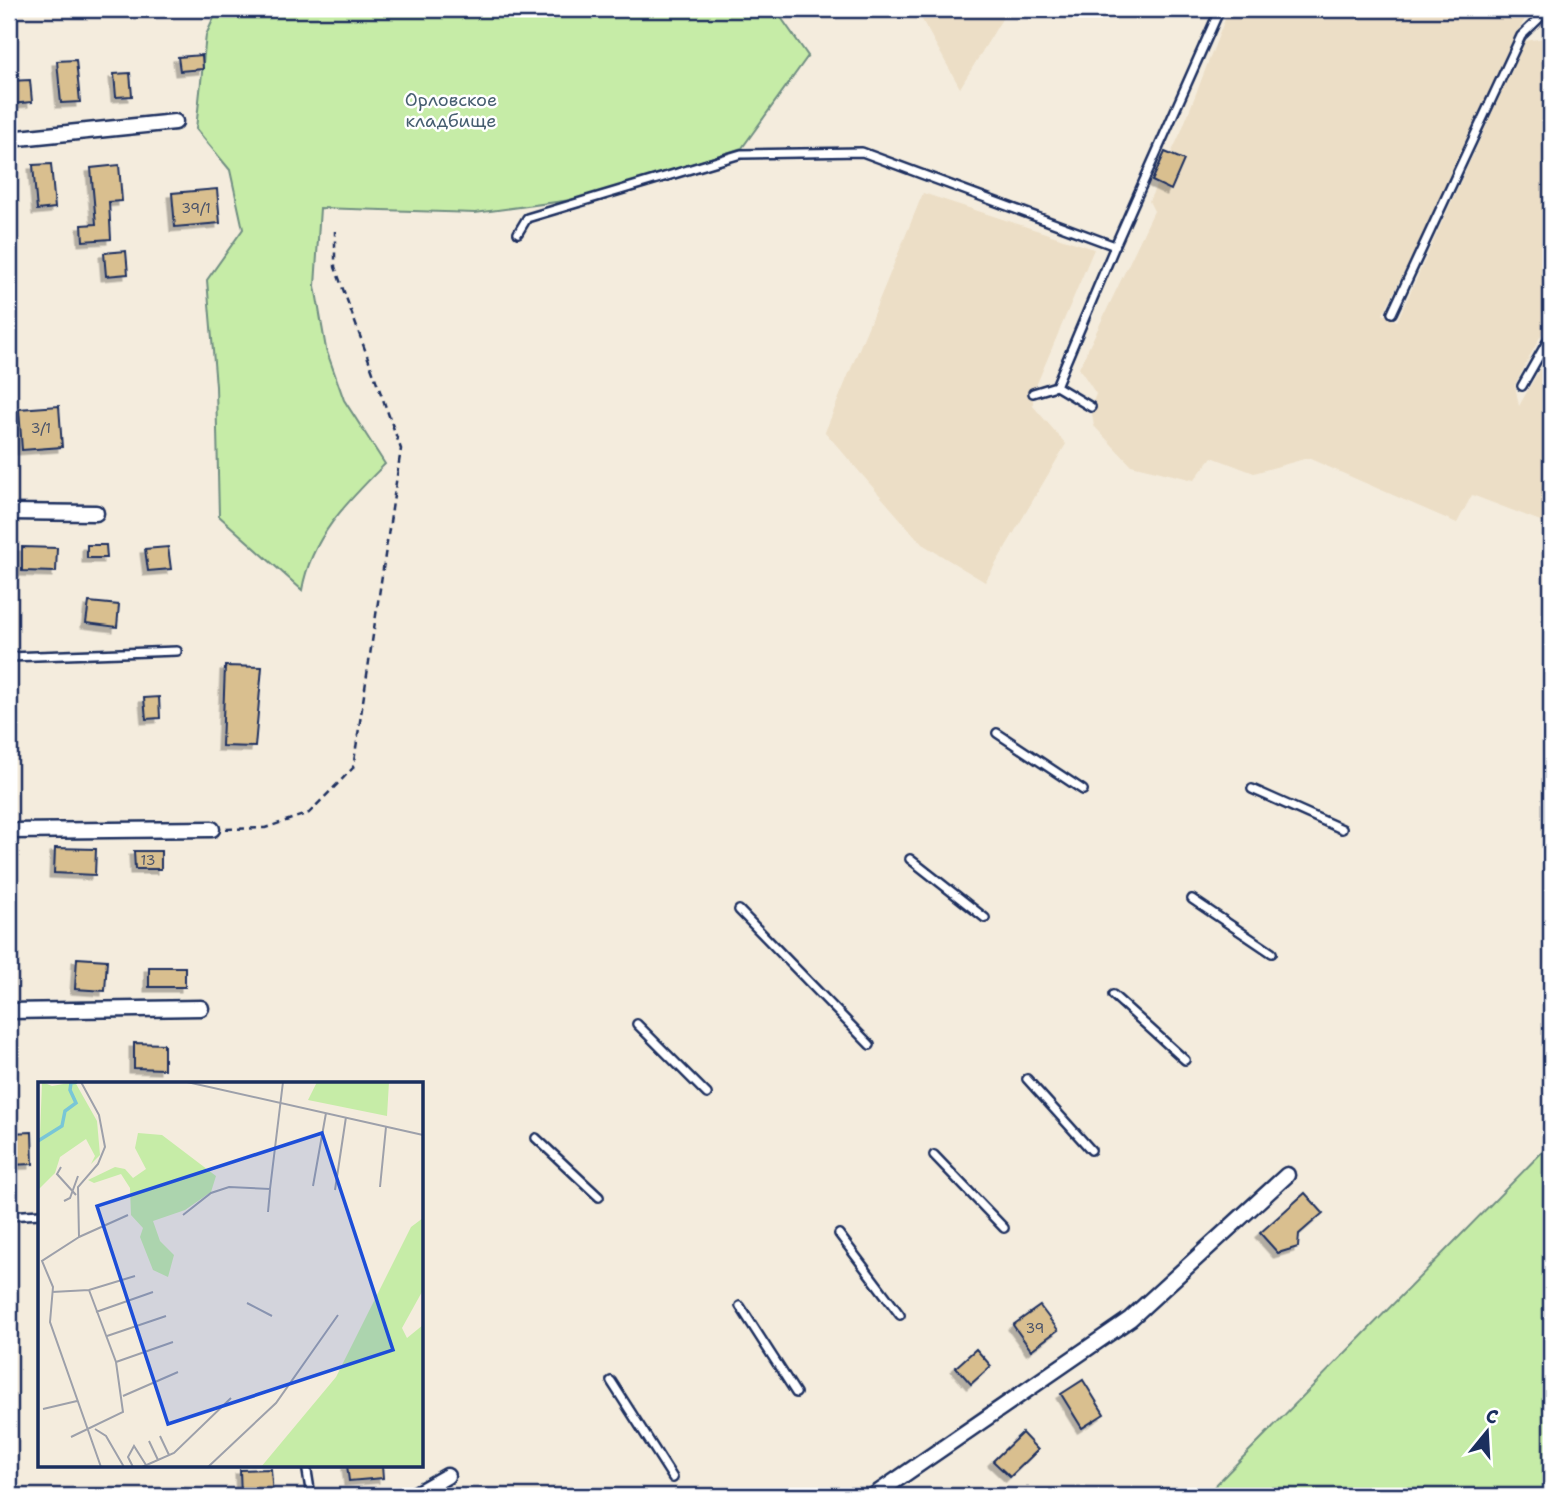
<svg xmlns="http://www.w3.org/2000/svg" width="1560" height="1505" font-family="'Shantell Sans',sans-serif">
	<defs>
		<filter id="shadow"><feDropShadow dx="-4.5" dy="4.5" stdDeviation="0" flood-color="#0004"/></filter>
	</defs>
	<rect width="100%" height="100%" fill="#f4ecdd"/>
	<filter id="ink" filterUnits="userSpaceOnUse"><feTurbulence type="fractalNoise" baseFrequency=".0143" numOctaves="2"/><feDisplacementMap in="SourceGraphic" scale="14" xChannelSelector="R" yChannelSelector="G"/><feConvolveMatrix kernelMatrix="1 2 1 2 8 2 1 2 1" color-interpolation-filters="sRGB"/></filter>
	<g filter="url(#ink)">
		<!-- built -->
		<g fill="#ecdec6">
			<polygon points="916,9 1008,9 960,88"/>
			<polygon points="1229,9 1529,9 1461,161 1383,314 1397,321 1525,41 1551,37 1551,316 1515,385 1519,406 1551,349 1551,525 1472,495 1457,523 1308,458 1254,473 1212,457 1194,480 1131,465 1094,426 1091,407 1096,394 1079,368 1154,211 1149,201 1181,132"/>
			<polygon points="923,193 1094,249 1033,393 1033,406 1066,444 985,582 922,544 825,432"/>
		</g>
		<!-- green -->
		<g fill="#c6eca7" stroke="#708e82" stroke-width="2">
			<path d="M218,9h557l33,47 -66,92 -156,50 -111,15 -155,-5 -5,78 11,63 18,51 41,64c-36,36 -74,73 -83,126l-83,-74 -3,-130 -9,-106 36,-51 -13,-59 -34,-41 10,-94z"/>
			<polygon points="1551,1143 1551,1496 1205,1496"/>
		</g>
		<!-- building -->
		<g fill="#d9bf8f" stroke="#1b2f5e" stroke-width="2" filter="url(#shadow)">
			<polygon points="202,55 203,69 180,71 178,57"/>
			<polygon points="76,60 80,102 61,103 57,61"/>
			<polygon points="130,73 132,96 116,97 114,74"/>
			<polygon points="30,80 32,102 9,104 9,81"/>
			<polygon points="1165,152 1184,160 1171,190 1152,181"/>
			<polygon points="51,164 55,208 37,210 33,165"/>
			<polygon points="119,165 122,201 109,202 111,239 83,241 82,225 96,224 91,168"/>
			<polygon points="217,189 220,223 175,227 172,193"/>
			<polygon points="126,251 128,274 106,276 104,253"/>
			<polygon points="59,406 62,447 22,450 19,409"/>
			<polygon points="87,545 106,545 107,558 87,558"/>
			<polygon points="22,547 57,548 56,572 22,571"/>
			<polygon points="168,547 171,569 148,571 145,549"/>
			<polygon points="89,602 119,605 117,627 86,623"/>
			<polygon points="225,666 262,667 255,747 222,746"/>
			<polygon points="159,697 160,718 146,719 144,698"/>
			<polygon points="55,848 96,849 95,875 54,873"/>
			<polygon points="134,851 161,851 161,869 135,869"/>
			<polygon points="77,958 107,960 105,991 75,989"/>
			<rect x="149" y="967" width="36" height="20"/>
			<polygon points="134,1043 164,1044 164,1069 134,1068"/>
			<polygon points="32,1132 33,1164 9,1165 9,1133"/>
			<polygon points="1305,1193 1323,1213 1299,1234 1298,1247 1278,1253 1260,1233"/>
			<polygon points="1040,1306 1058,1330 1031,1350 1013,1325"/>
			<polygon points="976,1349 991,1366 971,1384 956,1367"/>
			<polygon points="1083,1380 1104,1414 1082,1428 1061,1394"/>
			<polygon points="1022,1433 1038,1450 1010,1477 993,1461"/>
			<polygon points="347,1465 382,1465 383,1478 349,1481"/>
			<polygon points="271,1469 273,1496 241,1496 240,1470"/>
		</g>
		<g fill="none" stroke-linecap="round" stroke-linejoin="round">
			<!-- service casing -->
			<g stroke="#1b2f5e" stroke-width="12">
				<g id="service">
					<polyline points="518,233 527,218 741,154 862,152 1115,246 1220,9"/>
					<polyline points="1392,313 1521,36 1549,9"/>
					<polyline points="1056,386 1115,246"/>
					<polyline points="1522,386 1551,335"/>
					<polyline points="1033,393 1056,386 1091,407"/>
					<polyline points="9,657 177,651"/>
					<polyline points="997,733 1083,790"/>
					<polyline points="1252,789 1342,829"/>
					<polyline points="910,859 985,918"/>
					<polyline points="1192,899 1272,953"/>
					<polyline points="739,910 870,1045"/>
					<polyline points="1113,995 1185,1060"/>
					<polyline points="637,1024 707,1094"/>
					<polyline points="1027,1079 1091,1150"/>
					<polyline points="536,1138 599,1197"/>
					<polyline points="934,1155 1004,1228"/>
					<polyline points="9,1216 40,1214"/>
					<polyline points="839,1234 900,1315"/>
					<polyline points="740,1306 796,1393"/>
					<polyline points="611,1381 673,1478"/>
					<polyline points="306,1465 311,1496"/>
				</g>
			</g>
			<!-- minor casing -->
			<g stroke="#1b2f5e" stroke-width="19">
				<g id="minor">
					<polyline points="9,139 175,122"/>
					<polyline points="9,512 96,513"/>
					<polyline points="9,831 212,829"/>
					<polyline points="9,1011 201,1008"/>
					<polyline points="412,1496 447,1476"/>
					<polyline points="873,1496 1130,1319 1287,1175"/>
				</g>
			</g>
			<!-- path -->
			<polyline stroke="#1b2f5e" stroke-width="2.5" stroke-dasharray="7 5" stroke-linecap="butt" points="226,829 265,828 309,813 353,768 401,449 335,267 335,231"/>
			<!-- service -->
			<use href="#service" stroke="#fff" stroke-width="7"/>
			<!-- minor -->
			<use href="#minor" stroke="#fff" stroke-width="14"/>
		</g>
	</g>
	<g text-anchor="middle" stroke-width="5" stroke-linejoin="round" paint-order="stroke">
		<!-- number labels -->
		<g font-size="14" fill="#4a536a">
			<text x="196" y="213">39/1</text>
			<text x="41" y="433">3/1</text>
			<text x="148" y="865">13</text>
			<text x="1035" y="1333">39</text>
		</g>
		<!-- park labels -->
		<g font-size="18" fill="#465e70" stroke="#fff">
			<text x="451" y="106">Орловское<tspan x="451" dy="21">кладбище</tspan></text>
		</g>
	</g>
	<!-- overview -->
	<g transform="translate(38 1082)">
		<rect width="385" height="385" fill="#f4ecdd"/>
		<path d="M4,0l10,4 23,-4 22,39 3,34 -9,9 4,-8 -9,-17 -26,18 -5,16 -17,17zM279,0h72l-2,34 -79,-16zM100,51l24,2 54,41 -5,16 -26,18 -32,11 7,20 14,14 -6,22 -15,-7 -13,-33 3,-9 -12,-13 -1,-27 -9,-14 -27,9 -6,-3 27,-13 10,2 8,9 13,-9 -11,-21zM385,136v72l-21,38 5,10 16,-13v142h-162l75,-90 75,-150z" fill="#c6eca7"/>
		<path fill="none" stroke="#79c6d7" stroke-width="3.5" d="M0,59l24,-15 3,-15 11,-8 -6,-13 1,-7 6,-1"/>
		<path fill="none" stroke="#9da0aa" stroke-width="2" d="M43,0l18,33 6,32 -7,17 -20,23 1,50 -37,24 11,26 -3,35 51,145M149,0l236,53M23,85l-4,7 19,21M275,104l13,-73M342,105l6,-60M297,108l11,-73M26,119l6,-3 8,-22M230,130l2,-22M145,133l28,-22 18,-6 41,2 13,-107M41,155l49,-22M14,210l37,-2 46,-14M209,221l25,13M58,230l57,-20M69,254l59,-20M78,280l57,-20M85,314l55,-24M5,327l34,-8M57,347l11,7 18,31M122,354l9,19M33,355l52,-25 -7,-50 -27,-72M111,359l9,19M95,385l-5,-10 6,-11 12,19M104,385l32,-14 57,-55M170,385l68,-64 62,-88"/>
		<path fill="#1d4ed8" fill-opacity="0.15" stroke="#1d4ed8" stroke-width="3.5" d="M284,51l71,217 -225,74 -71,-218z"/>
		<rect width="385" height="385" fill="none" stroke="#1b2f5e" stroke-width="3.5"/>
	</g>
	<!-- margin -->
	<rect width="1560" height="1505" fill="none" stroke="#fff" stroke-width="35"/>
	<rect x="18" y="18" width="1525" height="1470" fill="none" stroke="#1b2f5e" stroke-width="2.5" filter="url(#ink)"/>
	<!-- north arrow -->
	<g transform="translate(1487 1432) rotate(18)" stroke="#ffffff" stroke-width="5" paint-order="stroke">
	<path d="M0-5L12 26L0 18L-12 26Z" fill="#1b2f5e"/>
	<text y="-10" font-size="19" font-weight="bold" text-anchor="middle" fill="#1b2f5e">С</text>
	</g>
</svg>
